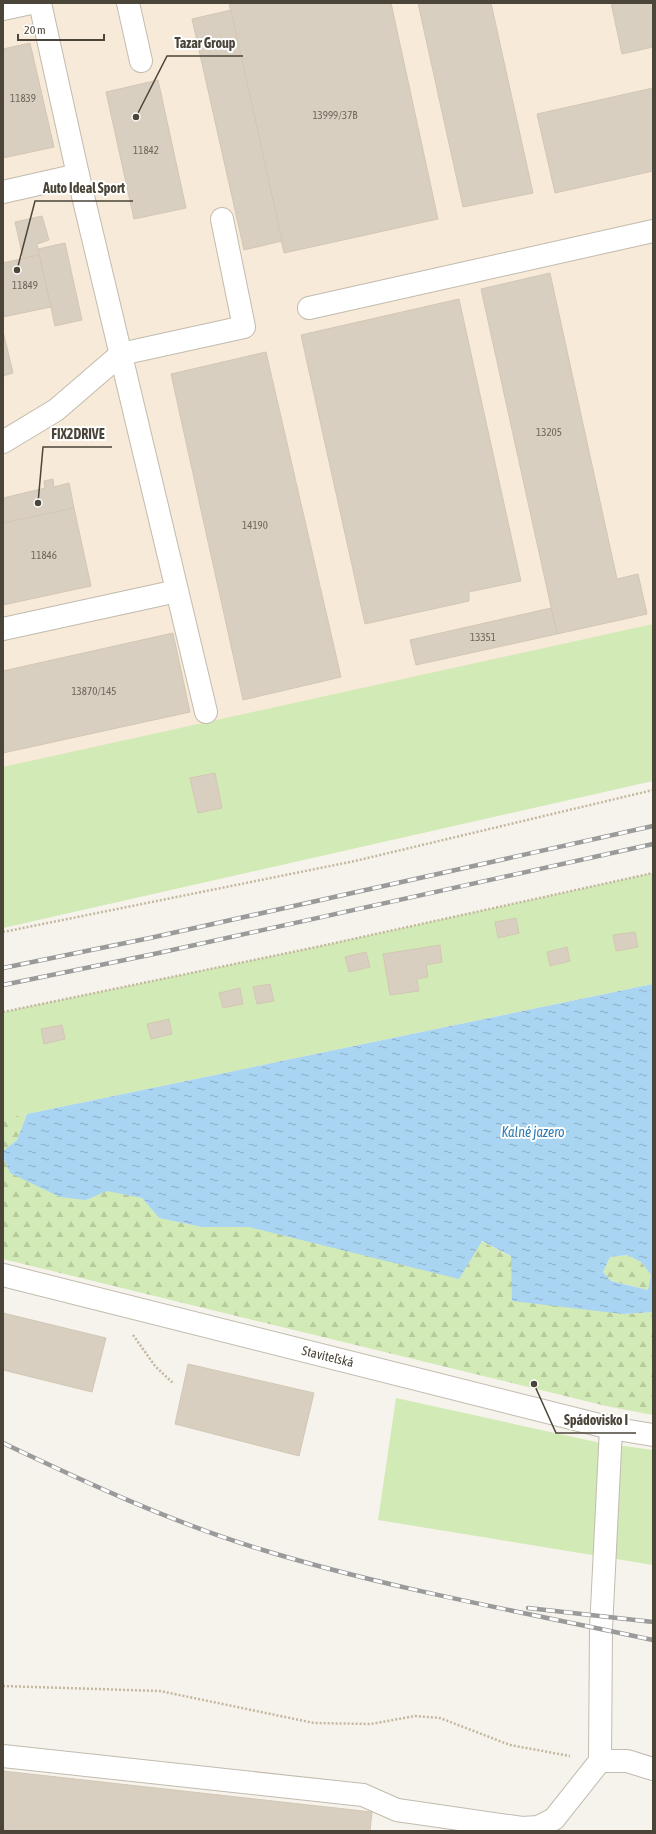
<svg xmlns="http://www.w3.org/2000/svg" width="656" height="1834" font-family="'Asap Condensed',sans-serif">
	<defs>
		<pattern id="forest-firs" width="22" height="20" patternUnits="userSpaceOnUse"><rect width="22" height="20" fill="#d2eab5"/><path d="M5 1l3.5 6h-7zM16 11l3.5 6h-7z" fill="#b6ca9c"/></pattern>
		<pattern id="water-ripples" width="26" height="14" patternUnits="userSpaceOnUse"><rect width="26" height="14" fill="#a9d4f2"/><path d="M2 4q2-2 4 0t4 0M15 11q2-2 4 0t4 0" fill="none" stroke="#8caec5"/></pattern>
	</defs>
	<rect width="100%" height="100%" fill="#f6f3ec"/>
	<!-- commercial -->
	<polygon fill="#f7ead8" points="3,3 653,3 653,630 3,769"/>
	<!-- forest -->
	<g fill="url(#forest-firs)">
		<polygon points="27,1114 17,1140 3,1151 3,1119"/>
		<polygon points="3,1157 10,1173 86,1200 107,1190 142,1198 159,1218 202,1227 249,1227 481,1241 623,1314 653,1312 653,1415 606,1406 3,1259"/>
		<polygon points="627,1255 641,1262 651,1275 648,1290 611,1281 603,1272 610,1257"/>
	</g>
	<!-- green -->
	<g fill="#d2eab5">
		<polygon points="653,624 653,781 3,928 3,767"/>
		<polygon points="653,873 653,984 3,1119 3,1012 321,946"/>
		<polygon points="396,1398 596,1442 653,1450 653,1565 378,1520"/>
	</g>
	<!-- water -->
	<path fill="url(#water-ripples)" fill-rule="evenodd" d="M653,984v328l-30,2 -111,-13 -1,-45 -29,-15 -23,38 -210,-52h-47l-43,-9 -17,-20 -35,-7 -21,9 -26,-3 -50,-24 -7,-16v-6l14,-11 10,-26zM627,1255l14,7 10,13 -3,15 -37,-9 -8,-9 7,-15z"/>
	<!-- building -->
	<g fill="#d8cfc1" stroke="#d3c7b4">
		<polygon points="229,3 391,3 438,219 284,253"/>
		<polygon points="418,3 491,3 533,193 463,207"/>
		<polygon points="611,3 653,3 653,47 622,54"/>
		<polygon points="231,10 282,241 244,250 192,19"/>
		<polygon points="30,43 54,147 3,158 3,49"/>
		<polygon points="158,80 186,208 134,219 106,92"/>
		<polygon points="653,88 653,171 555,193 537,114"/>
		<polygon points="42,216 49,240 37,244 39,255 23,258 15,222"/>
		<polygon points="65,243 82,320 55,326 38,249"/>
		<polygon points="39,255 51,307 3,317 3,263"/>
		<polygon points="550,273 617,579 638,574 647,614 557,634 481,289"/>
		<polygon points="459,299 521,581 469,592 469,601 365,624 301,335"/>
		<polygon points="3,331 13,373 3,376"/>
		<polygon points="266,352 341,677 243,700 171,374"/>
		<polygon points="53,479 54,487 69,483 74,508 3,523 3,498 45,488 44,481"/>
		<polygon points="74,508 91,586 3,605 3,523"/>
		<polygon points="551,608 557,634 416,665 410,640"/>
		<polygon points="173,633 190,712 3,753 3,671"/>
		<polygon points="215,773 222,808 198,813 190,778"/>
		<polygon points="516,918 519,933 498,938 495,922"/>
		<polygon points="635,932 638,947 616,951 613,935"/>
		<polygon points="440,945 442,962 426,965 428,977 417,979 419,991 390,995 383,954"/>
		<polygon points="567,947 570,961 550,966 547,952"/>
		<polygon points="366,952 370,967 349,972 345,957"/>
		<polygon points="270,984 274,1001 257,1004 253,987"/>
		<polygon points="240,988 243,1004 223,1008 219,993"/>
		<polygon points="169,1019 172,1034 151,1039 147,1024"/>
		<polygon points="62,1025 65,1039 44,1044 41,1029"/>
		<polygon points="3,1313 106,1338 92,1392 3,1370"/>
		<polygon points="188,1364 314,1393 299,1456 175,1424"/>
		<polygon points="3,1771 372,1812 370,1831 3,1831"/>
	</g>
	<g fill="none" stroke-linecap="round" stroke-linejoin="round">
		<!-- minor casing -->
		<g stroke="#c2bbae" stroke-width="24">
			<g id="minor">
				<polyline points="128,3 141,61"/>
				<polyline points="3,9 31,3"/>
				<polyline points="78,175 206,712"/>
				<polyline points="3,192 78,175 40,3"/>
				<polyline points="309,308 653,231"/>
				<polyline points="3,442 56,410 121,354 244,327 222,219"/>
				<polyline points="3,629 177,591"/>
				<polyline points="3,1275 611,1428 653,1435"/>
				<polyline points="3,1756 363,1795 397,1810 522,1828 538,1827 554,1819 600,1761 601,1629 611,1428"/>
				<polyline points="600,1761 627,1761 653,1769"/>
			</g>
		</g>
		<!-- path -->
		<g stroke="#c4b79f" stroke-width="2.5" stroke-dasharray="2 2" stroke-linecap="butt">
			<polyline points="3,932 355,861 653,790"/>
			<polyline points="3,1012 321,946 653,873"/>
			<polyline points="133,1335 155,1366 174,1384"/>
			<polyline points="3,1686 160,1691 314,1723 371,1724 415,1716 440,1718 510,1745 570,1756"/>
		</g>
		<!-- minor -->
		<use href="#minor" stroke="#fff" stroke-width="22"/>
		<!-- rail casing -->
		<g stroke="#9a9a9a" stroke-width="4.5">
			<g id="rail">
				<polyline points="3,968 150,938 653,826"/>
				<polyline points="3,985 154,954 653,844"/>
				<path d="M3,1443c84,40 170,80 260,107 127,39 260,62 390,90"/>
				<polyline points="528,1608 653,1622"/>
			</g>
		</g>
		<!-- rail -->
		<use href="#rail" stroke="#fff" stroke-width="3" stroke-dasharray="9" stroke-linecap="butt"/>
	</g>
	<g text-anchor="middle" stroke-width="4" stroke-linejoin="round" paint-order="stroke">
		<!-- number labels -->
		<g font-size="11" fill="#6e675b">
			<text x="23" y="102">11839</text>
			<text x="335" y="119">13999/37B</text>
			<text x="146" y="154">11842</text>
			<text x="25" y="289">11849</text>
			<text x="549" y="436">13205</text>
			<text x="255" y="529">14190</text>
			<text x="44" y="559">11846</text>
			<text x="483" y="641">13351</text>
			<text x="94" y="695">13870/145</text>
		</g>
		<!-- street labels -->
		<g font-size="13" fill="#4b4439" stroke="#fff">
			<text transform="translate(328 1356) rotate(14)" y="5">Staviteľská</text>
		</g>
		<!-- water labels -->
		<g font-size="14" font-style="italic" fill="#2e7ab2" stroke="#fff">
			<text x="533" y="1137">Kalné jazero</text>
		</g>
	</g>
	<!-- callouts -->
	<path fill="none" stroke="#4b4439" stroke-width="1.5" d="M136 117L167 56H243M17 270L35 201H133M38 503L43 447H112M534 1384L556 1433H636"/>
	<g fill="#4b4439" stroke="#fff" stroke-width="1.5">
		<circle cx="136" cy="117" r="4"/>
		<circle cx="17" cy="270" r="4"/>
		<circle cx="38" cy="503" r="4"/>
		<circle cx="534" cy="1384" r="4"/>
	</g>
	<g font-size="14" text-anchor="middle" font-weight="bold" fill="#4b4439" stroke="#fff" stroke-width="4" stroke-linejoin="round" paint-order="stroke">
		<text x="205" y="48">Tazar Group</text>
		<text x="84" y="193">Auto Ideal Sport</text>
		<text x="78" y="439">FIX2DRIVE</text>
		<text x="596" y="1425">Spádovisko I</text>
	</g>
	<!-- border -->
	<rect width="656" height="1834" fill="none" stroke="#4b4439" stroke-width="8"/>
	<!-- scale -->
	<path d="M18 34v6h86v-6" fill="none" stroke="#4b4439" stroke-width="2"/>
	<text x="24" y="34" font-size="12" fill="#4b4439" stroke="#ffffff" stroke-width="3" paint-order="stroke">20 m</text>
</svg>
